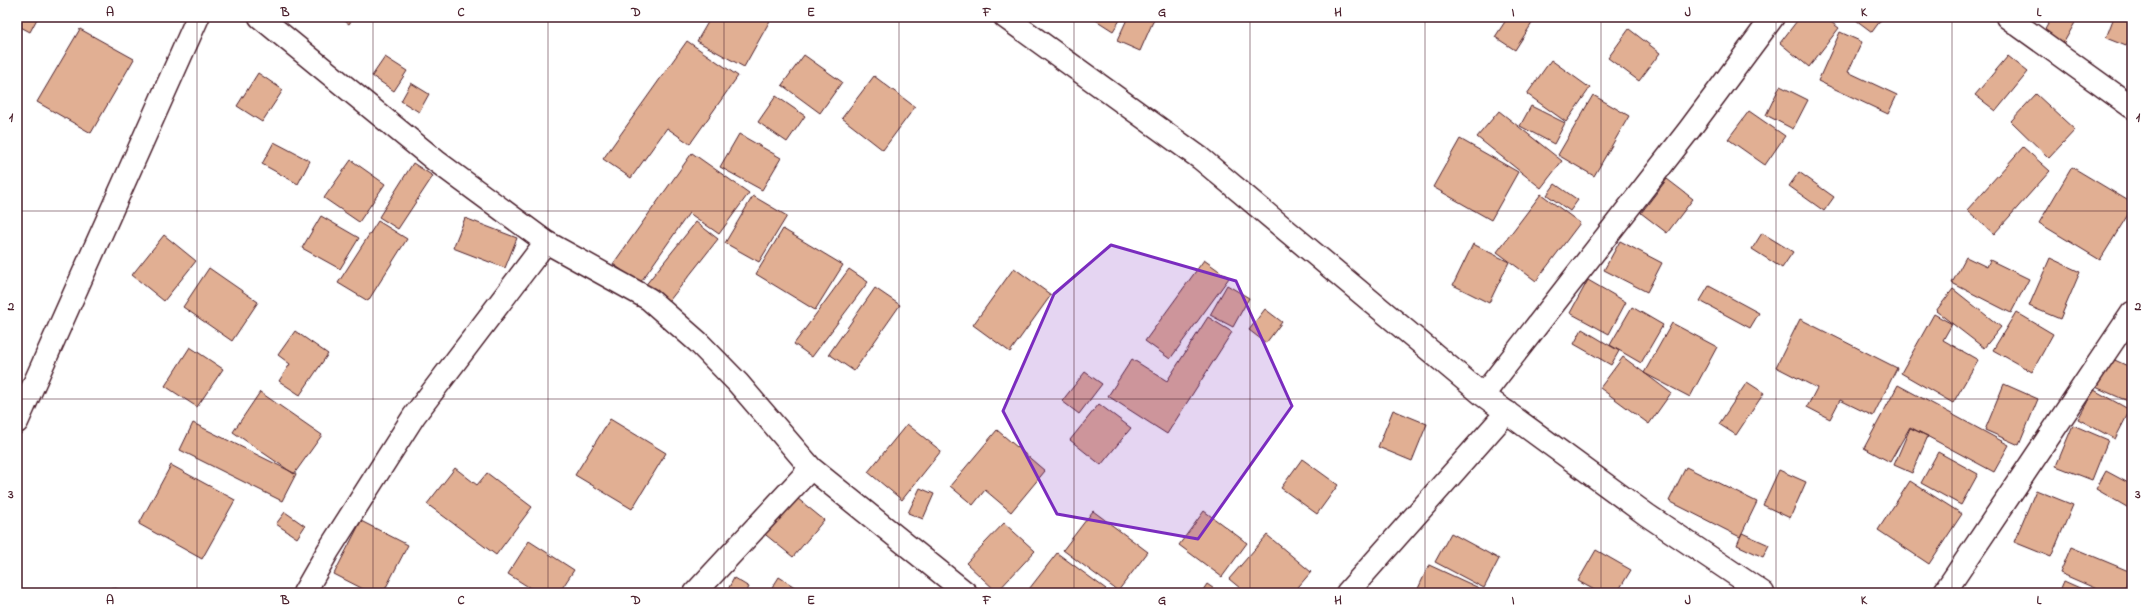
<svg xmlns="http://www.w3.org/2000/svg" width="2149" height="610" viewBox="0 0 2149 610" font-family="'Indie Flower',sans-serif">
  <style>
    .building { fill: #e1af93; stroke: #4a1f2b }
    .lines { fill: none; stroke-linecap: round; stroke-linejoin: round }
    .minor-casing { stroke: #4a1f2b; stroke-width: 25 }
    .minor { stroke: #fff; stroke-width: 22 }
    .marked { fill: #7b2cbf; fill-opacity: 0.2; stroke: #7b2cbf; stroke-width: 3; stroke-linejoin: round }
    .grid { fill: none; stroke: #4a1f2b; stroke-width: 1; stroke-opacity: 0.55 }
    .neatline { fill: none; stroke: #4a1f2b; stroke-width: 1.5 }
    .grid-label { font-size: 13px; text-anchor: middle; font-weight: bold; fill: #4a1f2b }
  </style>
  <rect width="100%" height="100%" fill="#fff"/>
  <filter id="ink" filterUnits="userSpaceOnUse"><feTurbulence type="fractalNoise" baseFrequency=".025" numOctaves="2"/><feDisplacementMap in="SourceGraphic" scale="8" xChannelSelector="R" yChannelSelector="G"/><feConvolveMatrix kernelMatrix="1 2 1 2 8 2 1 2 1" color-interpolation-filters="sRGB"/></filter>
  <g filter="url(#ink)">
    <!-- building -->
    <path class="building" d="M17,17H38L30,32L17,25Z
      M339,17H354L349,24Z
      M711,17H772L744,67L697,41Z
      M1091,17H1122L1113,31Z
      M1128,17H1155L1140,51L1117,41Z
      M1508,17H1536L1515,50L1495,37Z
      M1800,17H1824L1839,28L1809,67L1780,43Z
      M1852,17H1883L1872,32Z
      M2052,17H2073L2077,19L2063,44L2043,33Z
      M2114,17H2132V32L2126,46L2106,38Z
      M80,29L134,59L91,133L37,102Z
      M1629,29L1660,53L1639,81L1608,58Z
      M1840,32L1862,42L1848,72L1897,95L1888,114L1818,81Z
      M687,41L738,76L690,144L667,128L631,178L603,159Z
      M804,55L842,82L820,113L782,85Z
      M2008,56L2028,72L1996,111L1975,95Z
      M385,57L407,71L394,91L372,76Z
      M1551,60L1590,88L1566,122L1527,94Z
      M258,73L283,90L262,122L237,106Z
      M874,76L915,107L883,150L842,118Z
      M411,83L429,94L419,112L401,101Z
      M1780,86L1808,100L1793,129L1766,115Z
      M2036,94L2075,130L2049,158L2011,121Z
      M1593,95L1629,116L1594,176L1558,155Z
      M776,96L805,116L787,142L758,122Z
      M1531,106L1565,123L1554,144L1520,126Z
      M1499,111L1562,161L1541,188L1477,137Z
      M1749,111L1785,136L1765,165L1728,139Z
      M739,134L781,158L762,190L720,167Z
      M1460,139L1518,172L1491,220L1433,187Z
      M274,142L310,161L298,184L262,164Z
      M2023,147L2050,171L1994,234L1967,210Z
      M692,153L749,193L719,234L689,213L640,283L613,264Z
      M351,160L385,184L359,222L324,198Z
      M413,163L433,176L398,229L379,217Z
      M2072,167L2132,203V208L2100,260L2039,223Z
      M1799,172L1834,197L1824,211L1789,186Z
      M1667,179L1693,199L1667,233L1641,213Z
      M1555,184L1578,200L1570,211L1547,195Z
      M1541,194L1580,223L1536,281L1497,252Z
      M753,196L787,216L759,262L725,243Z
      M321,216L359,238L340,269L302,248Z
      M465,218L517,238L505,268L453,248Z
      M378,221L407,239L368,301L338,283Z
      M696,222L718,239L666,305L644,287Z
      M783,229L843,265L815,310L756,274Z
      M1762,233L1793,252L1782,268L1752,249Z
      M164,235L196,261L164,301L132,275Z
      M1620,241L1662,263L1647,292L1604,270Z
      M1473,244L1509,262L1489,303L1453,285Z
      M1966,257L1987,267L1990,260L2029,279L2011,313L1952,283Z
      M2050,258L2080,272L2060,319L2029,306Z
      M1204,260L1229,278L1170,359L1145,341Z
      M209,268L258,302L232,341L183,307Z
      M1014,268L1051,295L1010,352L973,325Z
      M849,269L868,282L812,357L794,344Z
      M1588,280L1626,302L1609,334L1570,313Z
      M1227,285L1249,298L1233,327L1210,315Z
      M1709,286L1759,313L1750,328L1700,301Z
      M875,288L900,305L854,371L829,354Z
      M1953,289L2001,327L1984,348L1936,311Z
      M1632,307L1663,325L1641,363L1610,345Z
      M1265,309L1282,322L1266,343L1249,330Z
      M2016,312L2053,334L2032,372L1993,350Z
      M1934,314L1952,324L1943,340L1978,360L1953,403L1901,373Z
      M1208,317L1232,332L1167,434L1108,396L1132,359L1167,381Z
      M1800,319L1897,368L1873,416L1840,400L1830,419L1807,407L1817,388L1776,367Z
      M1672,323L1717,347L1690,397L1644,373Z
      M1582,329L1619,351L1611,365L1574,344Z
      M295,331L328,354L300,395L279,381L290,364L278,355Z
      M190,347L223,369L197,407L165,386Z
      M2104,355L2132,368V403L2091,385Z
      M1623,357L1671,393L1649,424L1600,388Z
      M1085,372L1102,384L1079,414L1062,401Z
      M1747,382L1764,393L1736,435L1719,424Z
      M2004,384L2038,399L2019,445L1985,430Z
      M1898,385L2009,445L1994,472L1910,427L1890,462L1864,448Z
      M2094,390L2130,410L2115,439L2078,419Z
      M260,392L322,435L294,474L233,432Z
      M1099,404L1131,428L1101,465L1070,440Z
      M1393,410L1427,424L1412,461L1378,447Z
      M610,419L666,453L632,509L575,475Z
      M193,423L296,474L282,501L180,450Z
      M907,424L941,451L902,500L868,472Z
      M2073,425L2108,440L2092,480L2056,466Z
      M1910,428L1928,436L1912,473L1894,465Z
      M997,430L1045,471L1011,512L985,490L973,505L950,486Z
      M1938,452L1978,474L1961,505L1921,483Z
      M1302,459L1338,485L1317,514L1281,488Z
      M171,465L235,500L202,559L139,524Z
      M1686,467L1757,502L1740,537L1669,501Z
      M455,468L477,485L487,473L532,507L496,555L427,504Z
      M1779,470L1806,482L1790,518L1763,505Z
      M2106,471L2132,485V510L2096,489Z
      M1910,481L1962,514L1929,564L1878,530Z
      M920,488L934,494L923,519L908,513Z
      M2036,490L2073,505L2051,557L2014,542Z
      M792,494L824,520L793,557L761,531Z
      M1093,511L1148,552L1118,591L1063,550Z
      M1204,511L1247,543L1222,577L1179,545Z
      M285,512L305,526L297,538L276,524Z
      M361,521L408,545L383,593H371L334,574Z
      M1004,523L1035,551L997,592L966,563Z
      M1451,533L1499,559L1484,588L1435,562Z
      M1742,533L1769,545L1763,557L1737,545Z
      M1267,535L1311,572L1293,593H1246L1229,579Z
      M529,541L574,570L559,593H538L508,574Z
      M2071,547L2131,572L2123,593H2106L2060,573Z
      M1596,550L1631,570L1617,593H1600L1578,581Z
      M1057,553L1106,589L1102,593H1026Z
      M1429,565L1479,588L1476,593H1416Z
      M779,577L804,593H769Z
      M734,578L749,587L746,593H726Z
      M2064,581L2091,593H2059Z
      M1207,584L1220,593H1201Z
      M112,587L127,593H110Z"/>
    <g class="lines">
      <!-- minor casing -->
      <g class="minor-casing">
        <path id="minor" d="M260,17L436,161L546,242L649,299L698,342L738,383L811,468L966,593
          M1005,17L1200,158L1483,395L1647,515L1763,593
          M2007,17L2132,107
          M1483,395L1689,130L1773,17
          M17,422L198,17
          M304,593L328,551L414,416L546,242
          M695,593L811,468
          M1347,593L1507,412
          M1944,593L2132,313"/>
      </g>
      <!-- minor -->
      <use href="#minor" class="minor"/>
    </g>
  </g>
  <!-- marked area -->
  <path class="marked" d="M1111,245L1236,281L1292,406L1198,539L1057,514L1003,411L1054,294Z"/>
  <!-- grid -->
  <path class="grid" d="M197,17V593M373,17V593M548,17V593M724,17V593M899,17V593M1074,17V593M1250,17V593M1425,17V593M1601,17V593M1776,17V593M1952,17V593M17,211H2132M17,399H2132"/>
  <!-- margin -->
  <rect width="2149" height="610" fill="none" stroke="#fff" stroke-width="44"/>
  <rect x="22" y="22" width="2105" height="566" class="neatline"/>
  <g class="grid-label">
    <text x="110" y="16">A</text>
    <text x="285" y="16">B</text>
    <text x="461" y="16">C</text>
    <text x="636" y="16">D</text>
    <text x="811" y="16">E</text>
    <text x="987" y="16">F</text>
    <text x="1162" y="16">G</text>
    <text x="1338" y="16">H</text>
    <text x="1513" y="16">I</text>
    <text x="1688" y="16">J</text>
    <text x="1864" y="16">K</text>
    <text x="2039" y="16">L</text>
    <text x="11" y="121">1</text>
    <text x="2138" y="121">1</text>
    <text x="11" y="310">2</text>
    <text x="2138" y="310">2</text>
    <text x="11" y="498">3</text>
    <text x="2138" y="498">3</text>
    <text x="110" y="604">A</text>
    <text x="285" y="604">B</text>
    <text x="461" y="604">C</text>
    <text x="636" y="604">D</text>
    <text x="811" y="604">E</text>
    <text x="987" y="604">F</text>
    <text x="1162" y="604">G</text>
    <text x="1338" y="604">H</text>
    <text x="1513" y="604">I</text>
    <text x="1688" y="604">J</text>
    <text x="1864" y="604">K</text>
    <text x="2039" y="604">L</text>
  </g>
</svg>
